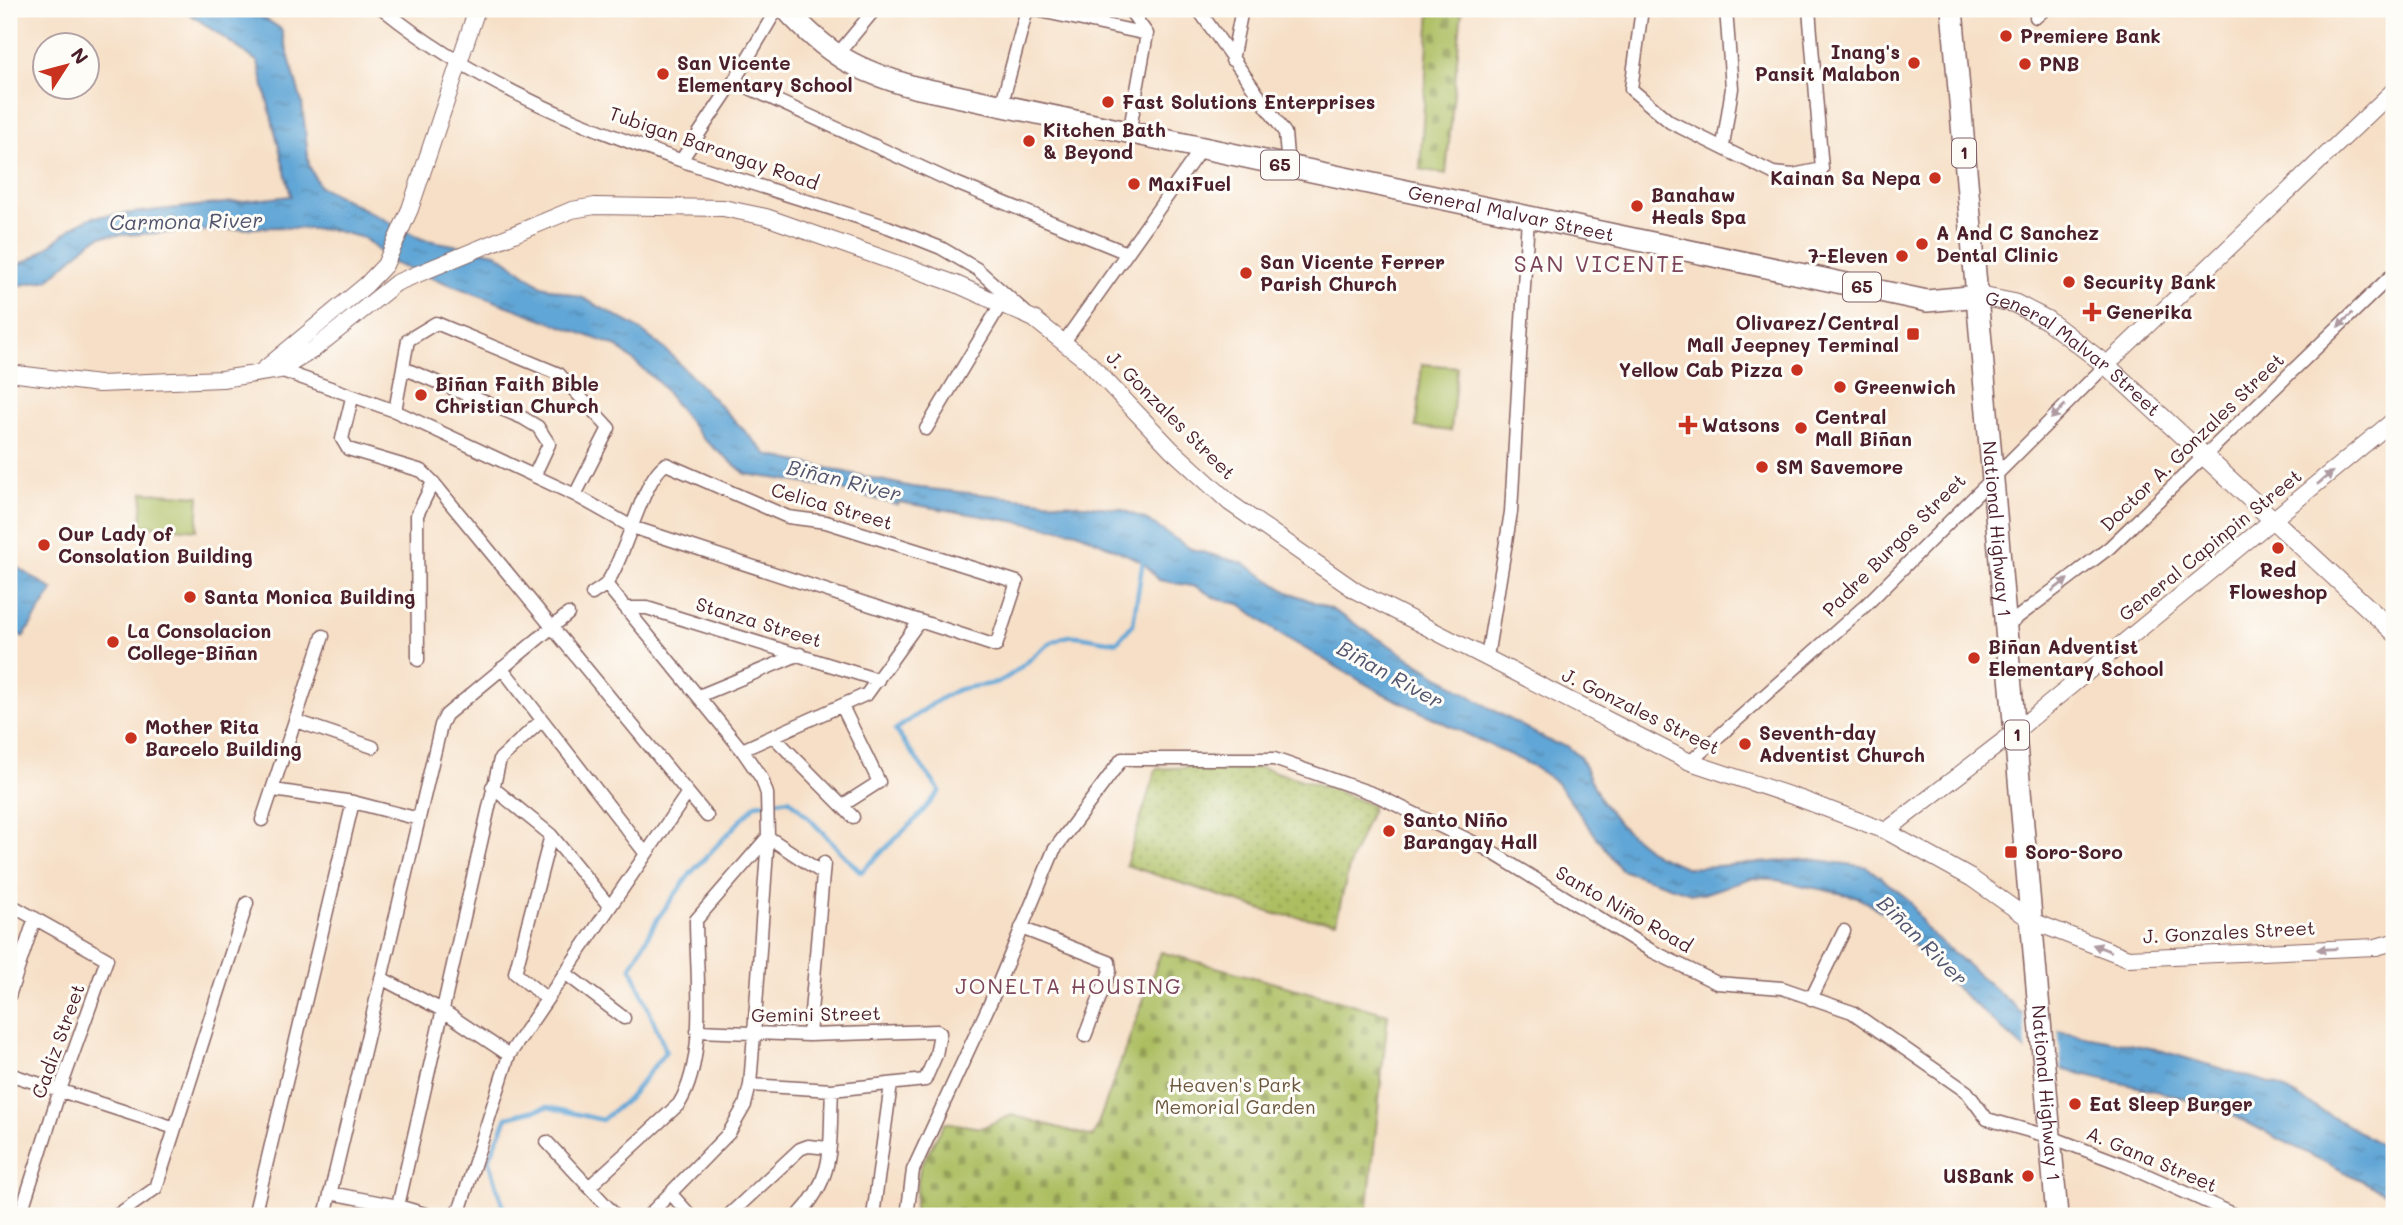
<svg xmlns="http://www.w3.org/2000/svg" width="2403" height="1225" viewBox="0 0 2403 1225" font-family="Mali,sans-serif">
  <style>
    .grass { fill: url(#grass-dots); stroke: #7b6e46; stroke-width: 2 }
    .cemetery { fill: url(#cemetery-stones); stroke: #7b6e46; stroke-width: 2 }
    .pitch { fill: #acbe61; stroke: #7b6e46; stroke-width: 2 }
    .water { fill: url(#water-ripples); stroke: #566280; stroke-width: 2 }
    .pier { fill: #f6dfc6 }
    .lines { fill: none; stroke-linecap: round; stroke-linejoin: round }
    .stream { stroke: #61a6d6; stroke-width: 4.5 }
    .minor-casing { stroke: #866261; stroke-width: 15 }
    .tertiary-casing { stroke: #866261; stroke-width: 18 }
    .secondary-casing { stroke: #866261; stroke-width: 20 }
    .trunk-casing { stroke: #866261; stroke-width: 24 }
    .minor { stroke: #fff; stroke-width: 12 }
    .tertiary { stroke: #fff; stroke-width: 16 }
    .secondary { stroke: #fff; stroke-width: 18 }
    .trunk { stroke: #fff; stroke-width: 21 }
    .oneway { fill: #ae9aa0 }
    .poi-dot { fill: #c8321e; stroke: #fdfcf7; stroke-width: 2.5 }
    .labels { text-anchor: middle; stroke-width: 6; stroke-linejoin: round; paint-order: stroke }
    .shield { fill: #fdfcf7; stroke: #806168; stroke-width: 2 }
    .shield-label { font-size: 18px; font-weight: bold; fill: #4a1f2b }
    .poi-label { font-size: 19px; font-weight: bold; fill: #4a1f2b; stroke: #fdfcf7; text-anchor: start }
    .street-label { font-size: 19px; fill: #4a1f2b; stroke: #fdfcf7 }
    .park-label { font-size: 19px; fill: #6c573e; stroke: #fdfcf7 }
    .water-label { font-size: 21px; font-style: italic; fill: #53556f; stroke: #fdfcf7 }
    .neighbourhood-label { font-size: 21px; letter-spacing: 2px; fill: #7b445a; stroke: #fdfcf7 }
    .quarter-label { font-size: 23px; letter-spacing: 2px; fill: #7b445a; stroke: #fdfcf7 }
  </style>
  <defs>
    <pattern id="grass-dots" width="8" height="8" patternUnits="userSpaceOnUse" patternTransform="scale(1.75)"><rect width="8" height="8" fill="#acbe61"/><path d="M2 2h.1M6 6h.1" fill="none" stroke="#8e9a50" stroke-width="1.8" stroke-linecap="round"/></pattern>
    <pattern id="cemetery-stones" width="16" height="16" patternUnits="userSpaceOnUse" patternTransform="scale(1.75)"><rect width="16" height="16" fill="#acbe61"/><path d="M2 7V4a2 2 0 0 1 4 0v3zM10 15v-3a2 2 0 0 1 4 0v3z" fill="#8e9a50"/></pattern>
    <pattern id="water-ripples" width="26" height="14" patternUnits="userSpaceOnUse" patternTransform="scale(1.75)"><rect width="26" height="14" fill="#61a6d6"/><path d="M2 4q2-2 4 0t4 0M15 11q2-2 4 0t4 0" fill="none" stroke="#5287ae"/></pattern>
  </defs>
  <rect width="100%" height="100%" fill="#fdfcf7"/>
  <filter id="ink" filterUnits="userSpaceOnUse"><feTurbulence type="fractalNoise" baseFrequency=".0143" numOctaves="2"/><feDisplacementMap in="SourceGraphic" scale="14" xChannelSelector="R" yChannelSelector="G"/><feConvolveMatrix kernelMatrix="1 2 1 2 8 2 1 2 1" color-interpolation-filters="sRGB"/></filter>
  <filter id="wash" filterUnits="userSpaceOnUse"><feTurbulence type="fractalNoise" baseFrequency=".00686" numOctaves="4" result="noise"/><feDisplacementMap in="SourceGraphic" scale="28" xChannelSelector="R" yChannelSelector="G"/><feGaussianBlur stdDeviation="1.57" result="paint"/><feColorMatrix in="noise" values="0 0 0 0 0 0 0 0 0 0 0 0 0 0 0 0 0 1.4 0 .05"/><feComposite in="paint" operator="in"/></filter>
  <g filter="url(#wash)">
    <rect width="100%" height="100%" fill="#f6dfc6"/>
    <!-- grass -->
    <path class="grass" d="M1209,766L1262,768L1332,789L1373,806L1350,863L1336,922L1275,914L1126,865L1156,769Z"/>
    <!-- cemetery -->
    <path class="cemetery" d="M1430,9H1462L1446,174L1420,169Z
      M1161,952L1388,1014L1367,1216H913L920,1167L945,1122L981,1128L1012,1115L1093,1137Z"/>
    <!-- pitch -->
    <path class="pitch" d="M1422,364L1457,367L1451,431L1416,427Z
      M143,492L199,496L197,530L141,525Z"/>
    <!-- water -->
    <path class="water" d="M183,9H250L281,29L302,103L309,165L319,186L422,239L496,253L542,286L583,298L635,326L666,350L768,455L912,487L1120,509L1145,519L1191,549L1243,563L1288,592L1331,609L1493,710L1551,742L1567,746L1580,757L1601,801L1623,828L1656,855L1688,868L1811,859L1867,867L1909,900L1927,930L2028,1018L2052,1030L2156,1049L2276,1085L2384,1146H2394V1197L2234,1116L2173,1095L2064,1070L2030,1054L1935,969L1887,915L1858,897L1771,879L1751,878L1703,894L1691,893L1621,870L1556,782L1531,765L1380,692L1280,634L1240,604L1217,599L1197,587L1159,580L1143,562L1077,532L898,502V505L831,487L746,474L702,438L659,383L618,347L392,263L364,238L332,230L275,227L101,236L89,243L48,280L9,287V266C43,262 61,228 93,217L291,196L258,62Z
      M9,562L53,590L23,637L9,628Z"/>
    <!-- pier -->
    <path class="pier" d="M2023,1009L2058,1028L2062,1073L2027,1056Z"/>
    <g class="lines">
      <!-- stream -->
      <path class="stream" d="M493,1216L505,1213L489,1159L507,1117L548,1107L602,1120L629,1098L666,1051L631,967L658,918L690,874L756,804L789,799C815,822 836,849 861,872L917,818L940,791L895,730C914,718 936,699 955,691C969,684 988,688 1002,680C1027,668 1041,641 1069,636C1078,634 1105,642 1117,642L1133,624L1143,560"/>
    </g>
  </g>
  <g filter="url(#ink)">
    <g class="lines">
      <!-- minor casing -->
      <g class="minor-casing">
        <path id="minor" d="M383,9C527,126 714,169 888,227L941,248L977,269L1025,312
          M1031,9L1147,34
          M1198,9L1285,133L1288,167
          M1642,9L1631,89L1670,122L1773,173L1793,175L1822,169L1809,9
          M2036,17L2045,9
          M837,55L875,9
          M1232,60L1242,9
          M734,81L951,181L1127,253
          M1001,107L1027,9
          M1129,134L1147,34L1129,9
          M1723,146L1732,88L1726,9
          M682,159L734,81L777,9
          M1064,342L1203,146
          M403,368L523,418L538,427L549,444L534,476
          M280,370L395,411L575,495L632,527L996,646L1017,582L826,522L788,517L666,464C642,478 625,560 606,584C602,588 596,591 592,594
          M352,398L342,439L348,449L422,471L433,482L707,816
          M395,411L408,340L436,323L559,374L609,428L575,495
          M926,429L1001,304
          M606,584L742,750L762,779L767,794L768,837L754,1034L750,1085L745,1105L729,1133L648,1216
          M627,608H647L878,680
          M2006,626L2109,548L2394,273
          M1487,657L1511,512L1528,217
          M418,660L417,515L433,482
          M502,668L646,854
          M699,696L800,654
          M842,706L879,782L843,805
          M296,721L373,747
          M773,736L853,817
          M742,750L867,694L918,623
          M1690,762L1867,604L2106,365
          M492,787L551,835L610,907
          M274,790L353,802L419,819
          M262,820L323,636
          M768,837L821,872
          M9,904L107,959L60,1090L20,1216
          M1021,928L1109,962L1110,971L1085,1036
          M565,973L624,1018
          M381,978L442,1010L509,1055
          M9,996L35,918
          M547,999L515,973L551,835
          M1811,999L1844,931
          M697,1031L809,1035L937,1031L940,1033L936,1055L925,1080L832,1090L750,1085
          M809,1035L824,863
          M9,1074L175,1128
          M547,1142L616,1216
          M590,1186L679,1104C708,1057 696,974 696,920L768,837
          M330,1193L398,1206
          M671,1194L691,1216
          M116,1216L156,1188L247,903
          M254,1216L353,802
          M325,1216L441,725L446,715L568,614
          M432,1216L398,1206L500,759L541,721
          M452,1216L461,1206L509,1055L687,794
          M728,1216L800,1149L808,1146L829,1148
          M798,1216C837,1175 829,1144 832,1090
          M873,1216L891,1084
          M907,1216L913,1170L992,999L1054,850L1122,759H1274L1374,794L1485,848L1652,951L1717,983L1782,988L1852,1012L1967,1092L1987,1119L2051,1137L2122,1164L2238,1216"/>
      </g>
      <!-- tertiary casing -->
      <g class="tertiary-casing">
        <path id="tertiary" d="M2106,365L2394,90
          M261,372L366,285L385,265L410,209L477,9
          M9,373L99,384L222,379L280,370L313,350L396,283L572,210L595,206L723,208L766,217L956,284L1034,319L1088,362L1172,450L1230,503L1356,591L1690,762L1801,799L1886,831L1971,878L2032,921L2128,958L2376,947L2394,942
          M1886,831L2016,731L2394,420"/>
      </g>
      <!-- secondary casing -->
      <g class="secondary-casing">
        <g id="secondary">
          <path id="s1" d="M1979,296L2014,303L2047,320L2106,365L2394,632"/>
        </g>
      </g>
      <!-- trunk casing -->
      <g class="trunk-casing">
        <g id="trunk">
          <path id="s2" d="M786,9C828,55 855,70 914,87L1927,301L1979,296"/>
          <path id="s3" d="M1952,9L2057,1216"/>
        </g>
      </g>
      <!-- minor -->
      <use href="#minor" class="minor"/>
      <!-- tertiary -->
      <use href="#tertiary" class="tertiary"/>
      <!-- secondary -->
      <use href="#secondary" class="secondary"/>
      <!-- trunk -->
      <use href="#trunk" class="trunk"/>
    </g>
    <!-- one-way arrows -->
    <defs><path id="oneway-solid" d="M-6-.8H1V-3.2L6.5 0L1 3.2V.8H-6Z" transform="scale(1.75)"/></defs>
    <g class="oneway">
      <use href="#oneway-solid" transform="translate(2345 320) rotate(136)"/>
      <use href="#oneway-solid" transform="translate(2058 412) rotate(135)"/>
      <use href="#oneway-solid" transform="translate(2325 478) rotate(-40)"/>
      <use href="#oneway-solid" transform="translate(2060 585) rotate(-37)"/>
      <use href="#oneway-solid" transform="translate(2102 948) rotate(-159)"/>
      <use href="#oneway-solid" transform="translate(2327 949) rotate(178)"/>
    </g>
  </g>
  <!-- markers -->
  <g class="poi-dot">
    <circle cx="2006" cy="36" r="7"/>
    <circle cx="1914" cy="63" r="7"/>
    <circle cx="2025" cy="64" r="7"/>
    <circle cx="663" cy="74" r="7"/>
    <circle cx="1108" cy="102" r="7"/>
    <circle cx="1029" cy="141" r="7"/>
    <circle cx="1935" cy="178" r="7"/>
    <circle cx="1134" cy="184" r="7"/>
    <circle cx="1637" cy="206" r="7"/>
    <circle cx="1922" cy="244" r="7"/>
    <circle cx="1902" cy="256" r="7"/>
    <circle cx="1246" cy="273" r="7"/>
    <circle cx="2069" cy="282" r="7"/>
    <path d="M2088.5 301.5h7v7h7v7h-7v7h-7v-7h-7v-7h7z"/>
    <rect x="1906" y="327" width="14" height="14" rx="3.5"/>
    <circle cx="1797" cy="370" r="7"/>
    <circle cx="1840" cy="387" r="7"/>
    <circle cx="421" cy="395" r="7"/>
    <path d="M1684.5 414.5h7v7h7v7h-7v7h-7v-7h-7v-7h7z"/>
    <circle cx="1801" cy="428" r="7"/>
    <circle cx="1762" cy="467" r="7"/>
    <circle cx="44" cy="545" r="7"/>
    <circle cx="2278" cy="548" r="7"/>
    <circle cx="190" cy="597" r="7"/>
    <circle cx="113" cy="642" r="7"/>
    <circle cx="1974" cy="658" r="7"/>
    <circle cx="131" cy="738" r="7"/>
    <circle cx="1745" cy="744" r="7"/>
    <circle cx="1389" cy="831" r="7"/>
    <rect x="2004" y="845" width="14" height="14" rx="3.5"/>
    <circle cx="2075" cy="1104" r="7"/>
    <circle cx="2028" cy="1176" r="7"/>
  </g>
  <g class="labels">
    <!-- shield labels -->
    <g class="shield">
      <rect x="1952" y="138.5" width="24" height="29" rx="5"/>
      <rect x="1261" y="150.5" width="38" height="29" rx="5"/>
      <rect x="1843" y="272.5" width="38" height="29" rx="5"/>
      <rect x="2005" y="720.5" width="24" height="29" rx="5"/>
    </g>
    <g class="shield-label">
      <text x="1964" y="159">1</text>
      <text x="1280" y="171">65</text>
      <text x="1862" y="293">65</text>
      <text x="2017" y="741">1</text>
    </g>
    <!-- poi labels -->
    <g class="poi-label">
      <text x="2020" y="43">Premiere Bank</text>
      <text x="1900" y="59" text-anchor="end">Inang's<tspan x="1900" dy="22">Pansit Malabon</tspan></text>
      <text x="677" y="70">San Vicente<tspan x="677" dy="22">Elementary School</tspan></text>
      <text x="2039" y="71">PNB</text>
      <text x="1122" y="109">Fast Solutions Enterprises</text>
      <text x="1043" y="137">Kitchen Bath<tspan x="1043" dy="22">&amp; Beyond</tspan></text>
      <text x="1921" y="185" text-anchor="end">Kainan Sa Nepa</text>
      <text x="1148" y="191">MaxiFuel</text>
      <text x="1651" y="202">Banahaw<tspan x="1651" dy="22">Heals Spa</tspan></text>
      <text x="1936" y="240">A And C Sanchez<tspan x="1936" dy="22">Dental Clinic</tspan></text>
      <text x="1888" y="263" text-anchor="end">7-Eleven</text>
      <text x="1260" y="269">San Vicente Ferrer<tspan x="1260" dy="22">Parish Church</tspan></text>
      <text x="2083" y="289">Security Bank</text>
      <text x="2106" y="319">Generika</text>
      <text x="1899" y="330" text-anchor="end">Olivarez/Central<tspan x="1899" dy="22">Mall Jeepney Terminal</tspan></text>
      <text x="1783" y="377" text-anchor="end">Yellow Cab Pizza</text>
      <text x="435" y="391">Biñan Faith Bible<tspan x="435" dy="22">Christian Church</tspan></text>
      <text x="1854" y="394">Greenwich</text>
      <text x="1815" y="424">Central<tspan x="1815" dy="22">Mall Biñan</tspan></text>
      <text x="1702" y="432">Watsons</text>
      <text x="1776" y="474">SM Savemore</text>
      <text x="58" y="541">Our Lady of<tspan x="58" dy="22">Consolation Building</tspan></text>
      <text x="2278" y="577" text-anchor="middle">Red<tspan x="2278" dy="22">Floweshop</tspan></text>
      <text x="204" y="604">Santa Monica Building</text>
      <text x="127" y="638">La Consolacion<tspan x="127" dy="22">College-Biñan</tspan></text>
      <text x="1988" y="654">Biñan Adventist<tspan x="1988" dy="22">Elementary School</tspan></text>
      <text x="145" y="734">Mother Rita<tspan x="145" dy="22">Barcelo Building</tspan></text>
      <text x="1759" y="740">Seventh-day<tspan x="1759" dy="22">Adventist Church</tspan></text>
      <text x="1403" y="827">Santo Niño<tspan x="1403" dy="22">Barangay Hall</tspan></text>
      <text x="2025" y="859">Soro-Soro</text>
      <text x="2089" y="1111">Eat Sleep Burger</text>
      <text x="2014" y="1183" text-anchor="end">USBank</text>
    </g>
    <!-- street labels -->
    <g class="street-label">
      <text transform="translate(714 148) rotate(19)" y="7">Tubigan Barangay Road</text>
      <text dy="7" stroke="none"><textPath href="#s2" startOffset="763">General Malvar Street</textPath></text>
      <text dy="7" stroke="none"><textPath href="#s1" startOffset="112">General Malvar Street</textPath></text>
      <text transform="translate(1171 415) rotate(45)" y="7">J. Gonzales Street</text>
      <text transform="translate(2192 442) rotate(-44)" y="7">Doctor A. Gonzales Street</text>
      <text transform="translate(832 506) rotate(16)" y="7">Celica Street</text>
      <text dy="7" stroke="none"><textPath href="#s3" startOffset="522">National Highway 1</textPath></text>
      <text transform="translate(1894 545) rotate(-45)" y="7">Padre Burgos Street</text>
      <text transform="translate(2210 545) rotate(-39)" y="7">General Capinpin Street</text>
      <text transform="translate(759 622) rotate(17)" y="7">Stanza Street</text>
      <text transform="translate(1641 711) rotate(26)" y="7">J. Gonzales Street</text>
      <text transform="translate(1624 909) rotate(30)" y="7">Santo Niño Road</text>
      <text transform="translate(2229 932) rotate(-3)" y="7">J. Gonzales Street</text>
      <text transform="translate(816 1014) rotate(-1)" y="7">Gemini Street</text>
      <text transform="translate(58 1041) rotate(-70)" y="7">Cadiz Street</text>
      <text dy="7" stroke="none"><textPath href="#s3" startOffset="1088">National Highway 1</textPath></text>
      <text transform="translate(2152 1159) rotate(23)" y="7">A. Gana Street</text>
    </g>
    <!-- park labels -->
    <g class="park-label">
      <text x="1235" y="1092">Heaven's Park<tspan x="1235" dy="22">Memorial Garden</tspan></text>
    </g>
    <!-- water labels -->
    <g class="water-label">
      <text transform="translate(186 222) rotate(-1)" y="7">Carmona River</text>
      <text transform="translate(844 481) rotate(14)" y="7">Biñan River</text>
      <text transform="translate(1390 675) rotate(29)" y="7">Biñan River</text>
      <text transform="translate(1922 941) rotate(45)" y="7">Biñan River</text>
    </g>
    <!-- neighbourhood labels -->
    <g class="neighbourhood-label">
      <text x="1069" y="994">JONELTA HOUSING</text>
    </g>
    <!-- quarter labels -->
    <g class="quarter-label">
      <text x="1600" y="272">SAN VICENTE</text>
    </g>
  </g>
  <!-- margin -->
  <rect width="2403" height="1225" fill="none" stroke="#fdfcf7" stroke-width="35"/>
  <!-- north arrow -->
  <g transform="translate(66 66) rotate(54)"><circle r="33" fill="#fdfcf7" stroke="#b5a4a5" stroke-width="2"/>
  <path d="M0-5L12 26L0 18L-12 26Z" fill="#c8321e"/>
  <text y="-10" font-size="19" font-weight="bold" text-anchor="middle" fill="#4a1f2b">N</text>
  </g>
</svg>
